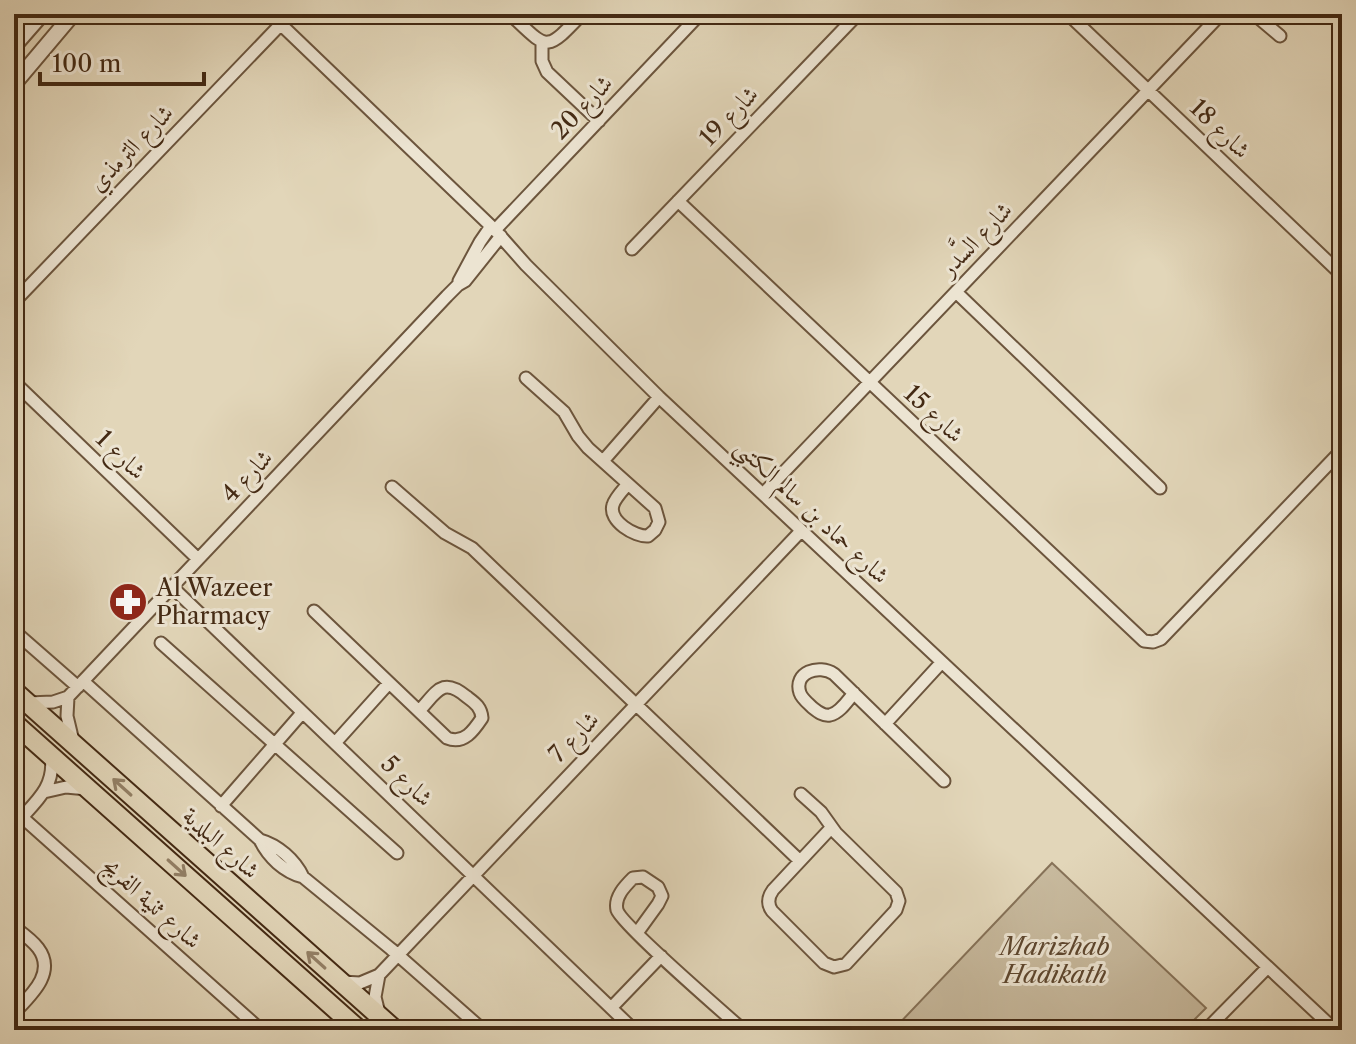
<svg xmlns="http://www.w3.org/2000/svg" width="1356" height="1044" viewBox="0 0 1356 1044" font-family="'Libre Caslon Text',Amiri,serif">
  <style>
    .green { fill: #c7b99d; stroke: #867258; stroke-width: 2 }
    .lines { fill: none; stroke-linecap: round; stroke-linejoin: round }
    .minor-casing { stroke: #6c553d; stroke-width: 15 }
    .tertiary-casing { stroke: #6c553d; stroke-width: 18 }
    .primary-casing { stroke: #442a14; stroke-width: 22 }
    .minor { stroke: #ece4d2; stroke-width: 11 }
    .tertiary { stroke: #ece4d2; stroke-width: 14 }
    .primary { stroke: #e2d6b9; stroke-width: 18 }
    .oneway { stroke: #938066 }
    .labels { text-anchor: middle; stroke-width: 6; stroke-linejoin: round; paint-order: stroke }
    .street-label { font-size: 24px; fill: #442a14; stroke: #ece4d2 }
    .poi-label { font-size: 24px; fill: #442a14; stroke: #ece4d2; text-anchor: start }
    .park-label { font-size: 24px; font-style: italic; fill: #5e472f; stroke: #ece4d2 }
  </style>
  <rect width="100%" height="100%" fill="#e2d6b9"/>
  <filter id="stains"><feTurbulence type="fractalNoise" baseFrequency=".0025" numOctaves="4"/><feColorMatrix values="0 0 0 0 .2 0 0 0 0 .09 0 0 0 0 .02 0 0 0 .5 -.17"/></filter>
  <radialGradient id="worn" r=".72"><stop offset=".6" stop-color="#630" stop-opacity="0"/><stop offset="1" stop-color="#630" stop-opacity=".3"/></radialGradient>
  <!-- green -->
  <path class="green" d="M1052,863L1206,1008L1184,1030H893Z"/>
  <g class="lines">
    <!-- minor casing -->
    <g class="minor-casing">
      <path id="minor" d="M270,14L495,230L526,265L659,397L1335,1030
        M510,14C548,50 545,53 582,14
        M1068,14L1342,275
        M1254,14L1280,36
        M542,42V61L547,72L599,121
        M678,201L1144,641L1153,642L1161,639L1342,450
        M495,230L700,14
        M632,249L858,14
        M459,281L480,242L491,226
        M956,292L1160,488
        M14,302L281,24
        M526,378L564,412L578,436L588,448L655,508L659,522L655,530L648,536C635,537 608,521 613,505C615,498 623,490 628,484
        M14,382L198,559
        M603,461L659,397
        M392,487L445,533L472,548L800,861
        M763,494L1221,14
        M171,586L634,1030
        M314,611L447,738C464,745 474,730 482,718C481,707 475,703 467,697C442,676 437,692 419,711
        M14,631L78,687
        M161,643L397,853
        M83,681L260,840C268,857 284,872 303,877L391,949L483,1030
        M854,693C848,700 840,713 830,715C823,716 818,712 813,708C809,704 802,699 800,693C793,672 819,664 834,674L944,781
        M68,697L67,716L73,741
        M28,703L53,702L68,697L447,296L458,285L465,281L501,236
        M885,724L941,663
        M335,743L389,683
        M44,792L66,787L87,789
        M801,794L821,812L836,833L896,892L899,901L896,910L846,964L834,967L824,963L772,911C767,904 768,897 773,890L831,828
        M221,806L302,713
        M14,810L261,1030
        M14,826C34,803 56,788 51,756
        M260,840C278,845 295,860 303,877
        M14,927C22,933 32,940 38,948C57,973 30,996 14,1013
        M637,933L658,904L662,896L658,887L643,877L633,878C625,886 614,897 617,910C621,924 724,1013 742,1029
        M379,975L375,997L379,1013
        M342,982L360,983L379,975L801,531
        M611,1008L661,956
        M1206,1030L1267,968"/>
    </g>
    <!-- tertiary casing -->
    <g class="tertiary-casing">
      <path id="tertiary" d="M14,46L42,14
        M14,84L73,14"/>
    </g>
    <!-- primary casing -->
    <g class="primary-casing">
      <path id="primary" d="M14,691L395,1030
        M14,723L359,1030"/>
    </g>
    <!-- minor -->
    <use href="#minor" class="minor"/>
    <!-- tertiary -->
    <use href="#tertiary" class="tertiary"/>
    <!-- primary -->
    <use href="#primary" class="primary"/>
  </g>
  <!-- one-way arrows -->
  <defs><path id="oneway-shaft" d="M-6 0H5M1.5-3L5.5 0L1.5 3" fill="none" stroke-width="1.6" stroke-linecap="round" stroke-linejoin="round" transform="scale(2)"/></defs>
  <g class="oneway">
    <use href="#oneway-shaft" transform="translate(122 787) rotate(-138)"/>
    <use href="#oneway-shaft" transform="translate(177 868) rotate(42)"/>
    <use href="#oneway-shaft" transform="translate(316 960) rotate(-138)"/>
  </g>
  <!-- icons -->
  <defs>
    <g id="pharmacy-disc" transform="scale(2)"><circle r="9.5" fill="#8f2418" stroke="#ece4d2"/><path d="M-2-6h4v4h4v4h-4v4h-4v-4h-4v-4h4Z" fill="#fff"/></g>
  </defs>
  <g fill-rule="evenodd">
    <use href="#pharmacy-disc" x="128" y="602"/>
  </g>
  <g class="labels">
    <!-- street labels -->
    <g class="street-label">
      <text transform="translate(582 107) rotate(-47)" y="8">شارع 20</text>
      <text transform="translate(729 116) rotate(-46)" y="8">شارع 19</text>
      <text transform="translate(1220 129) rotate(44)" y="8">شارع 18</text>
      <text transform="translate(131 148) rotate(-46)" y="8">شارع الترمذي</text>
      <text transform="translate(976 239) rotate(-46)" y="8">شارع السَّدر</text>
      <text transform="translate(934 414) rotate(43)" y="8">شارع 15</text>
      <text transform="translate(121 455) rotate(44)" y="8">شارع 1</text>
      <text transform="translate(247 476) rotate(-47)" y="8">شارع 4</text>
      <text transform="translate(812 511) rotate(43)" y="8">شارع حماد بن سالم الكتبي</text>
      <text transform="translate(574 737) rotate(-46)" y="8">شارع 7</text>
      <text transform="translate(407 781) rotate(44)" y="8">شارع 5</text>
      <text transform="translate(221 843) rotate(42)" y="8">شارع البلدية</text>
      <text transform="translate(152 903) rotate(42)" y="8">شارع ثنية الفريج</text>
    </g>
    <!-- poi labels -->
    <g class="poi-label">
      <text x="156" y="596">Al Wazeer<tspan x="156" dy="28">Pharmacy</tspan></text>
    </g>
    <!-- park labels -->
    <g class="park-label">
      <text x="1055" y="955">Marizhab<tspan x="1055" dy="28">Hadikath</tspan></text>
    </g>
  </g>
  <!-- margin -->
  <rect width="1356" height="1044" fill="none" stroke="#e2d6b9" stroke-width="48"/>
  <rect x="16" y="16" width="1324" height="1012" fill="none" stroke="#442a14" stroke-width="4"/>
  <rect x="24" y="24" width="1308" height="996" fill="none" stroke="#442a14" stroke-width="2"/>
  <!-- scale -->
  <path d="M40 72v12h164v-12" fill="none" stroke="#442a14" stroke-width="4"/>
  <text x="52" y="72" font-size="24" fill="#442a14" stroke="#ece4d2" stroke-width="6" paint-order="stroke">100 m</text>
  <rect width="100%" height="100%" filter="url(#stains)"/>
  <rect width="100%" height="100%" fill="url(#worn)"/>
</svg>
